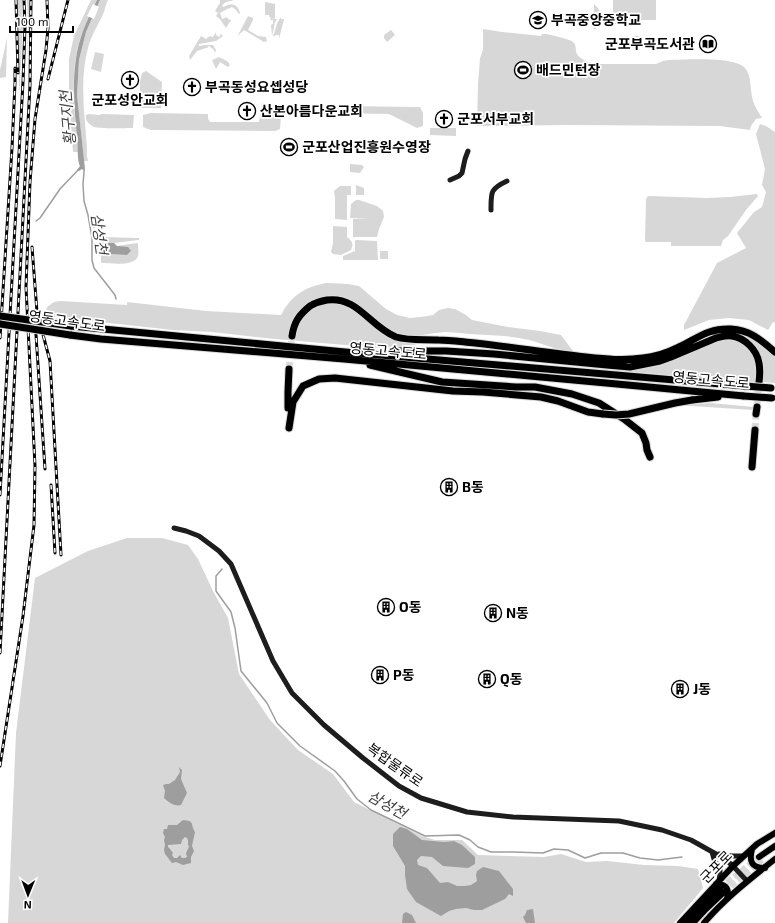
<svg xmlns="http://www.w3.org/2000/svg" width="775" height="923" viewBox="0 0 775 923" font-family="'Exo 2','Noto Sans KR',sans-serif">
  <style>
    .green { fill: #d7d7d7 }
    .water { fill: #9e9e9e; fill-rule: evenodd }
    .pier { fill: #fff }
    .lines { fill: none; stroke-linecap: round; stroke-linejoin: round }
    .stream { stroke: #9e9e9e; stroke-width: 1.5 }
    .primary-tunnel { stroke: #d9d9d9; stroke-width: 6; stroke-dasharray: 6 3; stroke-linecap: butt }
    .highway-tunnel { stroke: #d9d9d9; stroke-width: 7; stroke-dasharray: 7 3.5; stroke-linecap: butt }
    .primary-casing { stroke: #dbdbdb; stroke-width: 8 }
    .highway-casing { stroke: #dbdbdb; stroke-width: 9 }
    .secondary { stroke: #1d1d1d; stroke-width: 5 }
    .primary { stroke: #000; stroke-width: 6 }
    .highway { stroke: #000; stroke-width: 7 }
    .rail-casing { stroke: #000; stroke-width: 3 }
    .rail { stroke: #fff; stroke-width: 1.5; stroke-dasharray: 4.5; stroke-linecap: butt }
    .highway-bridge-casing { stroke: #dbdbdb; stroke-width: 9; stroke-linecap: butt }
    .highway-bridge { stroke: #000; stroke-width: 7 }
    .labels { text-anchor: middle; stroke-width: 3.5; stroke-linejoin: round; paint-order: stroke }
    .poi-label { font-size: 14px; font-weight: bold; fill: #000; stroke: #fff; text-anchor: start }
    .street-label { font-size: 14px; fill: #000; stroke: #fff }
    .water-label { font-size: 15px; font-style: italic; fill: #3f3f3f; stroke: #fff }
  </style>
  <rect width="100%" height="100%" fill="#fff"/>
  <!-- green -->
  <path class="green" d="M17,0H22L23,25L19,98V39Z
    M27,0H30V7L27,59L28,25Z
    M91,0H97C92,10 87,20 83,31C68,69 75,112 78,152H73L69,97V59L74,36Z
    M100,0H108C106,4 105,8 104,12C99,24 91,35 88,48C79,81 85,116 87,149V156L88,161H84L77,95L79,60L86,32Z
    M220,0H233L232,1C228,1 224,2 222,6L224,7C231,2 238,4 240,13L239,14L235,9L232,7L230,8L229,9V8L220,13L222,19L227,17L229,20L230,19L231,21L229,23L226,28L220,19L216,16L218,13L215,11L220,3Z
    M613,0H656V20H613V23H630L629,24H613L612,23L610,22L609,18L610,15H612L613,16Z
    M265,2L275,4V18H271L277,19L275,22L272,36L271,25L273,24V20H270L271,18H270L269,15H265Z
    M594,4L598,8L600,11L598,21L596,22V29H594L592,24L593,21L592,19L594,10Z
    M248,16L253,18V20L248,30L258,36L266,37L267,41L264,42L244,30L241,33H240L239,35H238Z
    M281,17V19H284L279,39V35H275V36H273C276,29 276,23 281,17Z
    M483,29L502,32L541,36L542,34H546C551,35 570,39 573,42C577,45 575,51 577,54C579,59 590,63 596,64H656L663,61L669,60C685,60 734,56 745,68C752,76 750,92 753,101C755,107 759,113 762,118L756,119L751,126L750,130L720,126L569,125L477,126L478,84L480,58L483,50Z
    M391,30L395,35L387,42L384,38V35Z
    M216,32V35L219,37L221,34L223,36L216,41L199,44V46L206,45H213L216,50L215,53L214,50L209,46L207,48H206L197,51L190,60L189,56L201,36L206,39L208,37H209L210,36L213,37Z
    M632,36H639V48H632Z
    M7,38L6,77L0,78V70Z
    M95,52L104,54L101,72L91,69Z
    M219,57C222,59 228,60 230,65L228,67L220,62L216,69L212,60Z
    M146,71L162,82L161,108H141L140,107V81L142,73Z
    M262,103L280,108L282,113L281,116L280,129L275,131L151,130L143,127V115L151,113L208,114V119L210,122H259Z
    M340,106L420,107L423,113V126L417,128L389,114L334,113L335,109Z
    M89,114L99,115L102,114L134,115L133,128C127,128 99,129 94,127C89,124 85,121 86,115Z
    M760,124L766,126L775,132V323L773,322L768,330L749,320L729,318L709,320L684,330V325L717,263L746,248L737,233L754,212L762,207L766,192L762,185L765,169L756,134Z
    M430,128H456V136L430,135Z
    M350,164L362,165L364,167L360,173L350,172Z
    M356,185L364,188V195H356Z
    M340,186H351V195H347V220L335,219V198L334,191Z
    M757,194L758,196L746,210L728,236L723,240L721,246H671V242H646L645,241L646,199L648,196L707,198L730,197Z
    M356,200H359L377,206L383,211L384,217L379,229L377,237H353V219H369L350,218L351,204Z
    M333,226L347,227V237C352,241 354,243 351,250L341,255L333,254L331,252L333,243Z
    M101,237L139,238V240H138L114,243L107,254L127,255L131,251L116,246L137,243L138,244C138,247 139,253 138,256C134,267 111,263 102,263L101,262Z
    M356,240L377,241L378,260H343V256L355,251V241Z
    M380,251H388V259H380Z
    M326,283L348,284L359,286L386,309L397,315L410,318L421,317L433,315L439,310L448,308L455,309L466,315L472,320L508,327L540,331L561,335L573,351C556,351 545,344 529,340C521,338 513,337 505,336C493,335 481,335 469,334C461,333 453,332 445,332C429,333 415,338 400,335C368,329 360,285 319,298C306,302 299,309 293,321L298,324C300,321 303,317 305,314C331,287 364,316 387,331C392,334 397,339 403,341C407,342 413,343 418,344L392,349L275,339L212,332L173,330L45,316L47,307L54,302L61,301L127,305V302L206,311L281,315C292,295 303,288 326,283Z
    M741,334C754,338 764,347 775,356V383L762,382V361L740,336Z
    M726,339L733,340L740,342L750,349L757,363V382H748L618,371V369L718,340Z
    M710,403L754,407V410L675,405Z
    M127,538H162L188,545L198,559L213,591L228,618L239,674L270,720L298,750L333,774L354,802L422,836L435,840H462L478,855L544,857L561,854L586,862L607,861L644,865L678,866L698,869L703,888L674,923H8L16,733L35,578L88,551Z"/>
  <!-- water -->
  <path class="water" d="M97,0H100L86,32L79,60L77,95L85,169L83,170L82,169L79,171L77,170L80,166C77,161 78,145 77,138C74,103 70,66 83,31C87,20 92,10 97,0Z
    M106,243H114L117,246L128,247L131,251L127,255L107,254L106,252Z
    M179,767L182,770L181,779L187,793L181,805C175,807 168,802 164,798L165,791L163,785L166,784H169L175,780L180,772Z
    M183,820C195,821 190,823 195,832L192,846L194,851L191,857V863L183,865L176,862L173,863H172L165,854L164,850L165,845L164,840L165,837L163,833L164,829H167L168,825H177ZM185,837L187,838L188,840V845L189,846L188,849L186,853L187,857L185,858H182L180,855L177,858H174L172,855L173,853L170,849L168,847V845L181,844L182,840Z
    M400,827L407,829L422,840L444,842L454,841L462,845L475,857V864L468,868L443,866L432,857L421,856L417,860L418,865L427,868L440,883L448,882L457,886H465L471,885L477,881L476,875L477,871L483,867L499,871L513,889V896L509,894L505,899L482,910H474L466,908L456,909L449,911L441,916L416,902L407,889L405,875V866L393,846V834Z
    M533,909L535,923H526L523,917L525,915L527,910Z
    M406,912L412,915L416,923H402L403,914Z"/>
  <!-- pier -->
  <path class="pier" d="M93,4L99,7L94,19L87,16Z"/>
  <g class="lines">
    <!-- stream -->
    <path class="stream" d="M84,169V172L83,184L84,201L88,215L92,238V260L94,268L115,295L116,299
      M36,221L40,218L60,189L79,169
      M90,224L94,227
      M222,569L216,576V591L231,612L235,628L241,671L267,703L277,723L300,746L335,771L344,781L357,799L371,810L425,836L459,835L470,840L478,847L491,852H513L543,853L554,849L568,850L585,858L601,853H623L640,858L658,860L682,857"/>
    <!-- primary-tunnel -->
    <path class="primary-tunnel" d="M720,888L759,857
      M724,892L762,860"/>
    <!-- highway-tunnel -->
    <path class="highway-tunnel" d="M289,369L292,336
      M757,407L759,382
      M755,430L756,414"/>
    <!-- primary casing -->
    <g class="primary-casing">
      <path id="primary" d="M752,849C749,861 751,868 765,868
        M759,857L775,846
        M716,884C728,884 729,890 727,899
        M680,923L733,866L757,844L775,833
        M686,923L720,888
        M693,923L706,909L724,892
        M704,923C724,899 750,879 775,859"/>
    </g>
    <!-- highway casing -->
    <g class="highway-casing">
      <path id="highway" d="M71,326L345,352L745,386
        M70,335L101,339L344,359L617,384L744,396
        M292,336C294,322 299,315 310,306C315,303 321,301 327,300C358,296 370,327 396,337C410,341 424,339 438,340C450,340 463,342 475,343C512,347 549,353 586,357C605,359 624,361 643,358C655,357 667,353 677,348C697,339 707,328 731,329C750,330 761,340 775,352
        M392,351H446L494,354L607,365L630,367L660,361L671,357L716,338C721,337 726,335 732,336C745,338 757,350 759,363C760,369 760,375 759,382
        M370,365L442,382L516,387H535L572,394L599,403L624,419L642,433L646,443L647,450L650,457
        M692,400L718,397
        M288,408V392L289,369
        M756,414L757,407
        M289,428L293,402L303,386L319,379L335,378L453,391L483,392L541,397L558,401L588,412L603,414
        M752,467L755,430"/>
    </g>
    <!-- secondary -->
    <path class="secondary" d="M450,180L459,176L462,173L465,159L468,151
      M491,210C491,192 490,189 507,181
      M174,528L186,531L199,536L219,551L231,564L273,661L292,693L324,725L363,758L399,786L421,798L467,812L513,817L619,821L662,830L691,840L725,859L733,866L747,881
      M712,852L714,859L720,870V874L719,881
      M719,854L731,856H743"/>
    <!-- primary -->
    <use href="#primary" class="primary"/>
    <!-- highway -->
    <use href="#highway" class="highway"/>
    <!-- rail casing -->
    <g class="rail-casing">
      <path id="rail" d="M16,0L18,73
        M48,79L68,0
        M32,247L37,312L50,361L61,555
        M35,320L45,469
        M0,338L12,148L15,83V68
        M51,485L55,553
        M0,495L23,82L25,26L24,0
        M0,653L30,85L31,0
        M0,766L23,616L34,525L35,466L26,287L30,182L35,119L46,50L48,28L47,0"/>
    </g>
    <!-- rail -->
    <use href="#rail" class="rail"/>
    <!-- highway-bridge casing -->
    <g class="highway-bridge-casing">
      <path id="highway-bridge" d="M0,316L71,326
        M0,324L70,335
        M745,386L771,388
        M744,396L772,398
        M603,414L616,415L629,414L675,403L692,400"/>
    </g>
    <!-- highway-bridge -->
    <use href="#highway-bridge" class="highway-bridge"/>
  </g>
  <!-- icons -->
  <defs>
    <g id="school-ring" transform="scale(0.9)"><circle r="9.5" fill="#fff" stroke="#000" stroke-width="1.5"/><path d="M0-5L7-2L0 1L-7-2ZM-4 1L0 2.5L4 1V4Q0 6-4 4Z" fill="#000"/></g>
    <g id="library-ring" transform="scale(0.9)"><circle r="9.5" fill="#fff" stroke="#000" stroke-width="1.5"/><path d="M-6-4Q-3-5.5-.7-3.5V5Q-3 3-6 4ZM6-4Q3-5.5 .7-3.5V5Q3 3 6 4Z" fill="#000"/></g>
    <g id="stadium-ring" transform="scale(0.9)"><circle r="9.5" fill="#fff" stroke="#000" stroke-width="1.5"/><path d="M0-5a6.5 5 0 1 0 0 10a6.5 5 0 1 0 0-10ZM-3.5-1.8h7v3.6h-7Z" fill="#000"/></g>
    <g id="church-ring" transform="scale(0.9)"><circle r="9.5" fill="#fff" stroke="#000" stroke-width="1.5"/><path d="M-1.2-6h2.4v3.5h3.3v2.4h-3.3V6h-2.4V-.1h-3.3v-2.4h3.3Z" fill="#000"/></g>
    <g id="building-ring" transform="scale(0.9)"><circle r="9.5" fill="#fff" stroke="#000" stroke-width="1.5"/><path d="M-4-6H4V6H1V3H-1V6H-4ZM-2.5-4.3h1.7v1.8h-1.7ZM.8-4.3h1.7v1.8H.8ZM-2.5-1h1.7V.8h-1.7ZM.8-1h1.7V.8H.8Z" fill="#000"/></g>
  </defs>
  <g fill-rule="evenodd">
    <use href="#school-ring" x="538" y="20"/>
    <use href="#library-ring" x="708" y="44"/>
    <use href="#stadium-ring" x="523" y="70"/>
    <use href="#church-ring" x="130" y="80"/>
    <use href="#church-ring" x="192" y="87"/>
    <use href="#church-ring" x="247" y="111"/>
    <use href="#church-ring" x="444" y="119"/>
    <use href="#stadium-ring" x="289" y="147"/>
    <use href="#building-ring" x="449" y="487"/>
    <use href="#building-ring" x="386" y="607"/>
    <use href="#building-ring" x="493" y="613"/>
    <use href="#building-ring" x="380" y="675"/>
    <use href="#building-ring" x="487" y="679"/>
    <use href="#building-ring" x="680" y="689"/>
  </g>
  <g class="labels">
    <!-- poi labels -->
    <g class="poi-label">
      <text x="551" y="25">부곡중앙중학교</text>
      <text x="695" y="49" text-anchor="end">군포부곡도서관</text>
      <text x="536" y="75">배드민턴장</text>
      <text x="205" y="92">부곡동성요셉성당</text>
      <text x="130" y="105" text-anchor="middle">군포성안교회</text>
      <text x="260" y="116">산본아름다운교회</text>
      <text x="457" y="124">군포서부교회</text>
      <text x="302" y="152">군포산업진흥원수영장</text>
      <text x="462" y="492">B동</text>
      <text x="399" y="612">O동</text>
      <text x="506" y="618">N동</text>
      <text x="393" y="680">P동</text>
      <text x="500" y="684">Q동</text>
      <text x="693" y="694">J동</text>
    </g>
    <!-- street labels -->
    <g class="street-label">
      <text transform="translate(67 321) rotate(8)" y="5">영동고속도로</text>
      <text transform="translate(388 351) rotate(5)" y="5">영동고속도로</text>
      <text transform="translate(711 380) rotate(5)" y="5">영동고속도로</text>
      <text transform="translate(395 765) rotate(35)" y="5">복합물류로</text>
      <text transform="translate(716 867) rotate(-46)" y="5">군포로</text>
    </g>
    <!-- water labels -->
    <g class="water-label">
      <text transform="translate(68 118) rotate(-95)" y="5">황구지천</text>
      <text transform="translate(99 234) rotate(82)" y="5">삼성천</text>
      <text transform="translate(387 805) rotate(29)" y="5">삼성천</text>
    </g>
  </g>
  <!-- north arrow -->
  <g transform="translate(28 895) rotate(181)" stroke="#ffffff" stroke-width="3" paint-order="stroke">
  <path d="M0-3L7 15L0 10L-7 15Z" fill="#000000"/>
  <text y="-6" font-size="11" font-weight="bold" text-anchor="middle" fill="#000000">N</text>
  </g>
  <!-- scale -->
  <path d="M10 26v6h63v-6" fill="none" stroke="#000000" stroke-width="2"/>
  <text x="16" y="26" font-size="12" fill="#000000" stroke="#ffffff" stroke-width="3" paint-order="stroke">100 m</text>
</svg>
